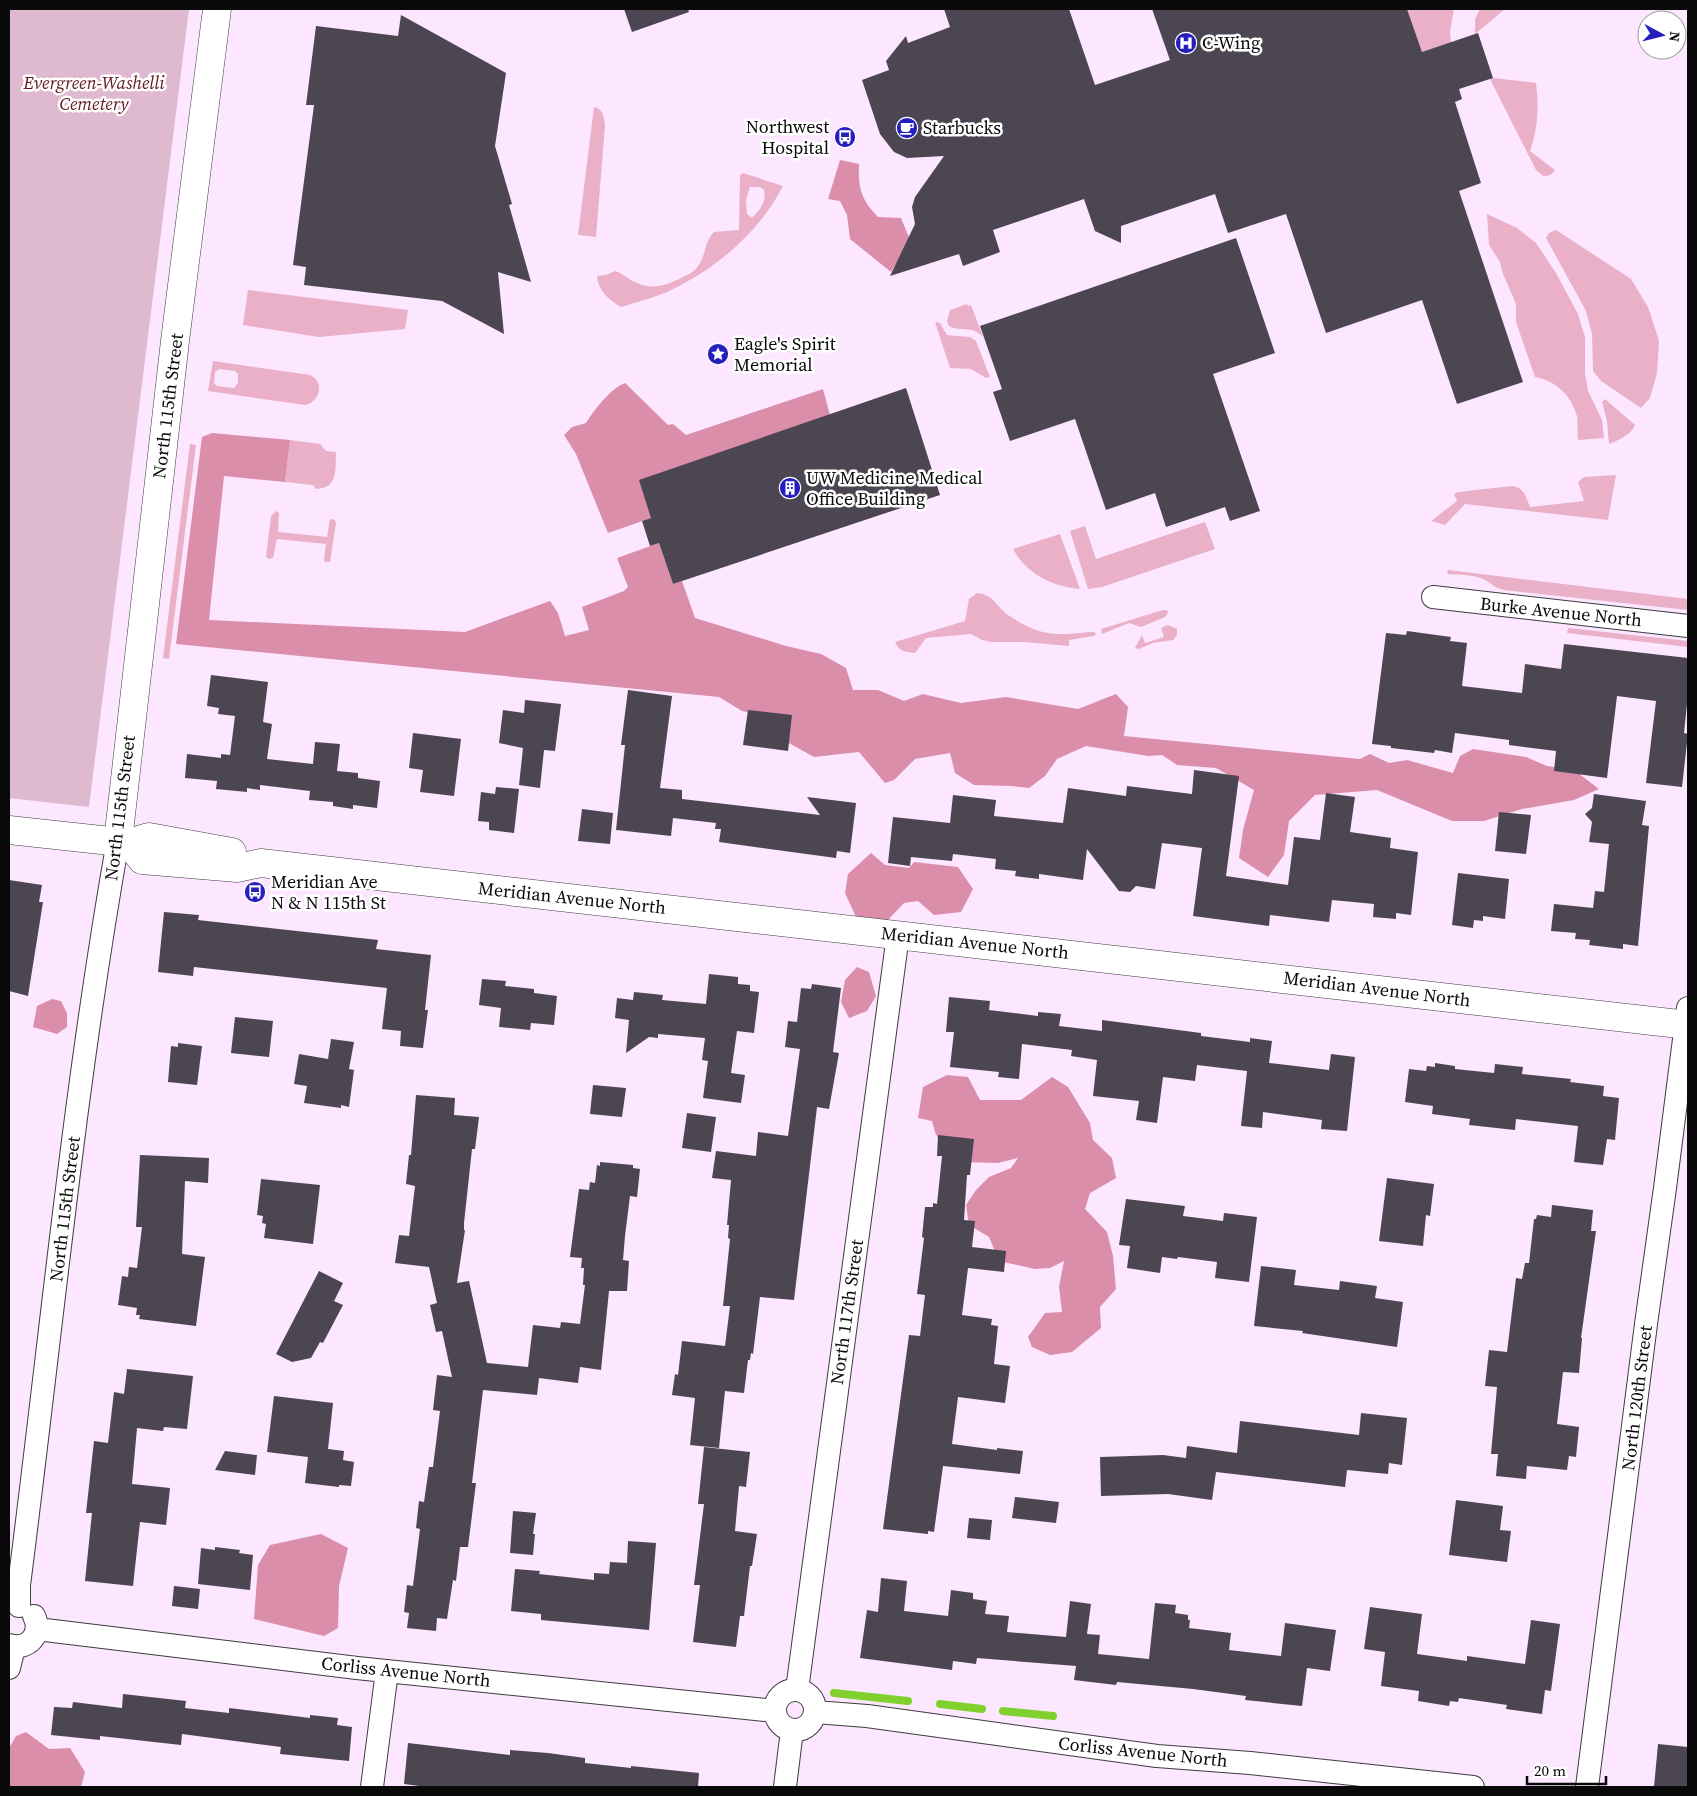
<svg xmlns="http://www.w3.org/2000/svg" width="1697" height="1796" viewBox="0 0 1697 1796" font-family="'Source Serif 4',serif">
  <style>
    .green { fill: #e9b0c8; fill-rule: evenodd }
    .forest { fill: #da8ea9 }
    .cemetery { fill: #dfb9cf }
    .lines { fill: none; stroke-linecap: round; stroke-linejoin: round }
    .stream { stroke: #80d12e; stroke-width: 8 }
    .building { fill: #4c4652 }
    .minor-casing { stroke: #3c3c3c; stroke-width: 24 }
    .tertiary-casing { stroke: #3c3c3c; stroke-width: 29 }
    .minor { stroke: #fff; stroke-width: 22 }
    .tertiary { stroke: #fff; stroke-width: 28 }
    .labels { text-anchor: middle; stroke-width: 5; stroke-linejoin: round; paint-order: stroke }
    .poi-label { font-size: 18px; fill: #090909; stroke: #fff; text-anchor: start }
    .park-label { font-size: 18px; font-style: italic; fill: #611921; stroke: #fff }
    .street-label { font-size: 18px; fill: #090909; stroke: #fff }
  </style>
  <rect width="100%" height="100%" fill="#fde6ff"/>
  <!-- green -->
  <path class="green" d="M1407,9H1454L1450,32L1451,43L1422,52Z
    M1480,9H1505L1475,34V19Z
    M1493,78L1536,83C1539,106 1538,128 1530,151L1555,170C1552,175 1548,176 1543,176L1536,170L1490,79Z
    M594,107C603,108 604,118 605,125L596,237L578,235Z
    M743,173L783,186C761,229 722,264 679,286C661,296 641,301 621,307C609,300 598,291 597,276L606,275L615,271C623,273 627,279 635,282C651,290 664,286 679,279C687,275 696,272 700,263C706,253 705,241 714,232L739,230L740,175ZM750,187H760L764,190C767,201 760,210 752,218L747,214L746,200Z
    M1487,214L1517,228L1536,243L1556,273L1578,314L1585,337V373L1588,391L1602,420L1604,438L1578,440C1577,432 1578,423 1577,416C1571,395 1556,381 1535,377L1516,322V304L1503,274L1500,262L1489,245Z
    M1556,230L1631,279L1648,307L1659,341L1657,373L1650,398L1641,408L1601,381L1593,371L1592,334L1586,311L1546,238L1549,233Z
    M248,290L408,310L405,329L319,337L243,325Z
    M967,304L968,306L971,305L983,337C970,324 962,333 949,326L947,321L950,310Z
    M935,322L940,323L947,335L970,337L976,341L990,377L986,378L971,369L950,368Z
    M213,361L310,375C325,382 320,402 305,405L208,391ZM219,369L235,371L238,374V383L234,388L217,386L214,383L215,372Z
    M1605,399L1635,425C1631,435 1619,440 1609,444L1607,421L1602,402Z
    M290,440L320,444L326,451L336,452C335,469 339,488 316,489L313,485L285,482Z
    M190,444L196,445L169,659L163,658Z
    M1616,475L1608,520L1465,504L1445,525L1431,521L1457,501L1454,494L1458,492L1512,486C1525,488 1526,497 1530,507L1584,501L1578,482L1584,477Z
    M276,511L279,513L278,532L327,537L330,519L335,520L336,523L330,562H325L324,560L326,544L277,539L273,558L269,559L266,557L271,516Z
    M1205,522L1215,549L1102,587L1088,589L1070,531L1085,526L1096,559Z
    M1060,534L1080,589C1051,586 1027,574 1013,549Z
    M1448,570L1688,599V610L1504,590C1495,588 1491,583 1483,579C1472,574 1458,575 1447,574Z
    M977,593C994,595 995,605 1008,615C1039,636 1055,636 1090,632H1094L1096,634L1094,636L1069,640V646L1025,642H992L982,640L971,634L926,638L915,653C906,652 899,652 895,642L965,621L969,599Z
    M1163,610L1169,611L1165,617L1141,627L1129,623L1102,634L1101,629Z
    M1168,625L1177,629V635L1173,640L1153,643L1139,649L1135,648L1142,635L1145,643L1164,637L1161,628Z
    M1568,628L1688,641V647L1567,633Z"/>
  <!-- forest -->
  <path class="forest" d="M840,160L859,164C858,189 861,199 878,217L901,218L910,240L891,272L850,239L847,215L840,201L828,199Z
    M625,383L668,425L673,424L686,435L823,389L830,415L651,518L608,533L576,454L564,435L572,427L586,423C594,410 611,388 625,383Z
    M212,433L290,440L285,482L224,476L209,620L465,632L550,601L558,613L565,636L589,630L582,607L624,591L628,587L617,558L659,543L673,584L682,581L695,618L786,646L821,654L846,668L853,690H878L904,701L923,694L961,703L1006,697L1078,709L1116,694L1128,707L1124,736L1360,759L1370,754L1389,763L1407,760L1453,773L1460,756L1473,749L1526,757L1547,766L1574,770L1599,789L1574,800L1522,809L1484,821H1452L1377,790L1315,795L1289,821L1284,855L1268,877L1239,858L1243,830L1254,790L1216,768L1177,765L1162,755L1148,756L1086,746L1057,759L1045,776L1029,788L1012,786L974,785L955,773L950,753L915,759L894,780L885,783L859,752L814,757L780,738L772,717L742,711L719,697L176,644L202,437Z
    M871,853L885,865L909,868L914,862L958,867L973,889L961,912L934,915L918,901L904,903L885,923L856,917L845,893L848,874Z
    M857,967L869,972L876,996L867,1011L849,1018L841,1002L845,980Z
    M52,999L61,1001L67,1013V1027L57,1034L33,1027L37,1006Z
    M947,1075L968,1077L980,1100H1021L1052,1077L1068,1087L1090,1123L1093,1140L1112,1158L1116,1178L1090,1193L1085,1209L1107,1232L1113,1256L1116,1289L1100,1307L1101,1328L1072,1352L1050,1355L1032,1347L1028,1337L1045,1313L1062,1312L1059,1287L1064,1261L1050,1268L1035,1269L999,1261L989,1237L969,1225L966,1205L976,1190L989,1177L1011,1168L1018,1158L998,1163L958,1162L945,1152L935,1132L932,1121L918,1118L923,1087Z
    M321,1534L348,1548L339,1586L338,1628L324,1636L254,1619L258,1565L270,1545Z
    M26,1732L49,1749L70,1748L85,1772L81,1787H9V1748L16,1736Z"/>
  <!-- cemetery -->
  <path class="cemetery" d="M9,9H189L89,807L9,798Z"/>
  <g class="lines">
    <!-- stream -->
    <path class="stream" d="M834,1693L908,1701
      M940,1704L982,1709
      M1003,1711L1053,1716"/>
  </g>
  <!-- building -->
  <path class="building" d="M624,9H688L689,12L632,32Z
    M944,9H1069L1095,85L1170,60L1152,9H1407L1422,52L1478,33L1493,78L1459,89L1462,99L1455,102L1481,183L1459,191L1523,382L1457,404L1422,300L1326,333L1286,214L1228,233L1215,194L1121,226V243L1095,231L1084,199L993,230L1000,252L963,266L959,254L890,276L915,224L912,207L915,197L944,156L907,158L894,152L880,134L862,80L889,70L886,61L906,36L908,43L950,27Z
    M401,15L506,73L495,146L512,204L509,205L531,282L498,272L504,334L442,301L304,285L306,267L293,265L314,105H306L316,26L398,36Z
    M1236,238L1275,353L1213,374L1260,511L1230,521L1225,507L1166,527L1155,493L1106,510L1075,419L1010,441L993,392L1002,389L980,326Z
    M906,388L940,495L673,584L659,543L650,546L642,521L651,518L639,480Z
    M1407,631L1451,637L1450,641L1467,643L1462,686L1522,693L1525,664L1561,669L1564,644L1688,658V695L1684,733L1688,734L1682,787L1646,783L1656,701L1617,696L1607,778L1554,771L1556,751L1509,745V740L1455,733L1452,753L1435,750L1434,753L1391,748V746L1372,744L1386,633L1406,635Z
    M211,675L268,682L263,722L272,724L267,759L313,764L315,742L340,744L337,771L358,773V778L380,781L377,808L353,805V809L333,806V802L309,800L310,791L260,785V790L247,788V792L216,789L217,781L185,778L187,754L221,758V754L230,755L235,716L218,714L219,708L207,706Z
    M628,690L672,696L660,788L682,790V799L820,815L807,797L856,803L850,853L837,851L836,858L719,842L721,829H715L716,823L673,818L671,836L616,830L625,745H621Z
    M525,700L561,704L555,751L544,750L540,788L519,785L523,748L499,743L503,710L524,713Z
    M748,710L792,715L788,751L743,745Z
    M413,733L461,739L454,796L420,792L423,770L409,768Z
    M1194,770L1239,776L1226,876L1288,885L1294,837L1320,840L1326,793L1355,797L1350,832L1391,838L1390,848L1418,852L1411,915L1396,913V919L1373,917L1374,904L1332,900L1329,922L1270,915L1269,926L1193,916L1202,848L1162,843L1155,889L1136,886L1130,892L1119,891L1087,849L1083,880L1039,874V879L1015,876L1016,871L995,869L996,859L953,854L952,861L911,857L910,866L888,863L893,817L950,823L953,795L996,800L994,816L1063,823L1068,788L1126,796L1127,786L1192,794Z
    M496,787L519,789L514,833L489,830V822L478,821L481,792L495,794Z
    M1594,794L1646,801L1642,825L1649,826L1638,946L1623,944V949L1589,945L1590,940L1575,939L1576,933L1551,931L1554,904L1593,908L1595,891L1604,892L1609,844L1589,842L1592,822L1585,814L1592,808Z
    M582,809L613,813L610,844L578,841Z
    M1499,812L1531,815L1526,854L1495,851Z
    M1458,873L1509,879L1505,919L1483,916V921L1474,920L1473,928L1452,925Z
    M9,880L42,885L39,902H43L28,996L9,991Z
    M164,912L199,915L198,920L378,940L376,949L431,955L425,1010H428L423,1048L400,1046L401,1031L382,1029L387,988L194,967L193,976L158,972Z
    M709,974L738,977V984L750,985V991L759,992L754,1033L737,1031L731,1073L745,1075L741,1103L703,1098L708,1061L702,1060L705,1038L658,1034V1038L649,1037L626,1053L629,1020L615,1018L617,998L633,1000L634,992L663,995L662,1000L706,1004Z
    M482,979L506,981L505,986L534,989V993L557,996L554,1025L531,1023L530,1030L499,1027L501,1008L479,1005Z
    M812,984L841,988L833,1052L839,1053L829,1109L817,1107L794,1300L760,1297L753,1354L751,1353L750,1360H748L744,1393L725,1391L719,1448L690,1445L695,1398L672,1395L675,1374L678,1375L682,1341L725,1346L730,1306H723L730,1239L728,1238L729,1225H727L731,1180L712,1178L716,1151L756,1156L758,1132L788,1136L800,1049L785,1047L788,1021L797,1022L801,988L811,989Z
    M949,997L990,1001L989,1010L1038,1016V1012L1061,1014L1059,1026L1102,1031V1020L1201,1033V1036L1250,1042V1038L1272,1041L1269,1063L1329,1070L1331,1054L1355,1057L1347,1131L1321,1129L1322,1120L1263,1112L1262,1128L1241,1126L1247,1071L1197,1065L1195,1081L1163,1077L1157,1123L1136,1120L1139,1101L1093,1096L1097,1060L1071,1056L1072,1050L1022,1044L1019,1079L998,1077L999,1072L950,1067L954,1032H946Z
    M235,1017L273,1021L269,1057L231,1053Z
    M331,1039L354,1042L349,1069L354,1070L349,1107L341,1105V1108L304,1103L307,1086L294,1084L299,1054L328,1059Z
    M178,1043L202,1046L197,1085L168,1082L171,1046L178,1047Z
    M1435,1063L1455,1066V1069L1494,1073L1495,1064L1523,1067L1522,1074L1571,1079L1570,1082L1604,1086L1603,1096L1619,1098L1615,1140L1607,1139L1603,1165L1574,1162L1578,1126L1516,1119L1515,1130L1469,1125L1470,1119L1432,1114L1433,1106L1405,1102L1409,1069L1426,1071L1427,1066L1435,1067Z
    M593,1085L626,1088L622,1117L590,1114Z
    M416,1095L455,1098L454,1115L479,1117L475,1149H472L464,1223V1230H465L457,1283L469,1281L487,1363L528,1367L533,1325L560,1328L561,1322L580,1324L585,1285H583L584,1268H581L582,1258L570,1257L579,1189L589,1190L590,1182L595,1183L597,1165L600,1166V1162L633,1165V1168L640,1169L637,1197L630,1196L625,1236L623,1260L629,1261L627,1291H609L601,1370L580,1367L578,1383L539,1378L537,1395L483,1390L472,1483H476L468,1547H460L456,1581L453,1580L447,1619L437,1618L436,1631L407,1628L409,1613L404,1612L407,1585L413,1586L420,1529L416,1528L419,1501L424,1502L429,1467H433L440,1411L433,1410L437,1375L452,1377L442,1331L436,1332L430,1305L437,1303L429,1267L395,1263L399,1235L409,1236L415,1186L406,1184L409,1155H411Z
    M687,1113L716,1117L711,1152L682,1148Z
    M938,1135L974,1139L970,1175H967L964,1220L975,1221L972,1247L1006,1251L1004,1272L968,1268L962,1315L992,1319L991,1325L998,1326L994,1364L1010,1366L1005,1403L958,1397L952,1444L997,1450V1448L1023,1451L1020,1474L943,1466L934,1532L928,1531V1534L883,1529L909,1335L920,1336L925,1295L917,1294L924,1238L922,1237L925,1207H933V1203L937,1204L942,1156H937Z
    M140,1155L209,1158L208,1183L185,1181L182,1254L205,1257L196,1326L139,1319L140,1315H136L137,1308L118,1305L122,1276L128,1277L129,1267L137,1268L142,1227H136Z
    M1387,1178L1434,1184L1430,1216L1426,1215L1423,1246L1379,1241Z
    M261,1179L320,1185L313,1244L264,1238L266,1224L262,1223L263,1216L257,1215Z
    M1126,1199L1185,1206L1183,1216L1223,1221L1224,1213L1257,1217L1249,1282L1215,1278L1217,1262L1178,1257L1177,1259L1162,1257L1160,1273L1127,1268L1130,1246L1119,1245Z
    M1552,1205L1593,1210L1591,1231H1596L1581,1338H1582L1579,1373L1563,1372L1557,1424L1579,1427L1576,1457L1569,1456L1567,1470L1527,1466L1526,1479L1496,1476L1498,1454H1491L1497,1387L1485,1386L1489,1350L1507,1352L1516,1278L1522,1279L1525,1263H1529L1534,1219H1536L1537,1215L1551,1217Z
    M1261,1266L1296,1270L1294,1285L1339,1290L1340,1281L1377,1286L1375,1298L1403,1302L1397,1347L1302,1333L1303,1331L1254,1326Z
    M319,1271L343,1283L334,1301L343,1305L323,1343L320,1342L311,1358L292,1362L276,1354Z
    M127,1369L193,1376L187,1429L164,1427L163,1431L137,1428L132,1484L170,1488L166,1525L140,1522L133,1586L85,1581L92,1513H86L94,1441L108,1443L114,1392L124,1394Z
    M274,1396L333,1403L328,1449L344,1451L343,1460L354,1462L351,1486L339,1485V1487L305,1483L308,1457L267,1452Z
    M1361,1413L1407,1418L1402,1465L1389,1463L1388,1474L1347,1470L1345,1487L1216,1472L1212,1500L1168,1494L1101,1496L1100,1457L1163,1455L1186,1458L1187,1446L1237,1453L1240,1421L1359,1435Z
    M704,1447L750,1452L746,1487L739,1486L735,1531L757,1534L752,1566H750L744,1616H740L736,1647L693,1642L700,1585H694L704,1504H698Z
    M225,1451L257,1455L255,1475L215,1470Z
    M1015,1497L1059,1502L1056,1523L1012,1518Z
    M1456,1500L1503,1506L1500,1530L1511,1531L1507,1562L1449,1555Z
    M513,1511L536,1513L533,1534H535L533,1555L510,1553Z
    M969,1518L992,1520L990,1540L967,1538Z
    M628,1541L656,1543L649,1630L541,1620V1614L511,1611L515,1569L540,1571L539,1574L594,1580V1573L609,1574L610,1562L627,1563Z
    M215,1547L240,1550L239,1553L253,1555L250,1590L198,1584L201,1548L215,1550Z
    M881,1578L907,1581L904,1611L948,1616L951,1590L973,1593V1599L987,1601L985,1614L1009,1616L1007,1632L1066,1637L1070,1601L1091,1604L1087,1634L1100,1635L1098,1654L1149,1659L1155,1603L1176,1605L1175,1613L1188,1615V1620H1190L1189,1628L1231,1633L1229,1650L1281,1656L1285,1623L1336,1630L1330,1671L1307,1668L1302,1706L1245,1700L1246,1696L1193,1689L1117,1682L1116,1685L1074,1680L1076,1666L977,1658L976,1664L953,1661L952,1670L860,1658L867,1610L878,1612Z
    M174,1586L200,1589L198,1609L172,1606Z
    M1370,1607L1422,1614L1417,1654L1467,1661V1656L1525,1664L1531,1620L1560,1624L1551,1691L1545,1690L1542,1714L1506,1709L1507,1705L1459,1698L1458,1702L1450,1701L1449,1706L1418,1701L1419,1691L1381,1686L1385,1652L1364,1649Z
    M123,1694L186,1701L185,1708L229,1713V1708L310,1718V1715L338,1718L337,1725L352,1727L349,1761L280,1754L281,1747L182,1734L181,1745L100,1736V1740L51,1735L54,1707L72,1708L73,1702L122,1708Z
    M408,1743L510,1755V1750L548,1753L585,1758V1763L631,1768V1766L699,1773L698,1787H419V1786L404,1784Z
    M1658,1744L1688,1747V1787H1654Z"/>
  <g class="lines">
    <!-- minor casing -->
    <g class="minor-casing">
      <path id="minor" d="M1433,597L1688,626
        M19,1606V1585C51,1337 74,1088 118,841
        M37,1629L357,1668L775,1711
        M9,1645C28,1651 43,1634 34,1616
        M9,1668L14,1647
        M797,1690L898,935
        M775 1710a20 20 0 1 1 40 0a20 20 0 1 1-40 0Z
        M815,1712L867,1716L1157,1756L1250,1763L1473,1787
        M372,1787L387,1671
        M785,1787L792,1730
        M1587,1787L1646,1324L1665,1188L1688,1008"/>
    </g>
    <!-- tertiary casing -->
    <g class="tertiary-casing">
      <path id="tertiary" d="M9,830L129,843L149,837L232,852
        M118,841L175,341L217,9
        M129,843L142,860L237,868L261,863L1688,1025"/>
    </g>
    <!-- minor -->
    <use href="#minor" class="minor"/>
    <!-- tertiary -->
    <use href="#tertiary" class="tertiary"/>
  </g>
  <!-- icons -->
  <defs>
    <g id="hospital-disc" transform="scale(1.125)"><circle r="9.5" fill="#271fbc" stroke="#fff"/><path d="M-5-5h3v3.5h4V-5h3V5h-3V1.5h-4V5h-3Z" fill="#fff"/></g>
    <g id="cafe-disc" transform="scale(1.125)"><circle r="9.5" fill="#271fbc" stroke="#fff"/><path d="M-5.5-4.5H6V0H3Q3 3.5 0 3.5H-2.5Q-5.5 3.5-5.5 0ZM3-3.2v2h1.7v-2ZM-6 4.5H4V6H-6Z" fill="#fff"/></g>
    <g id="bus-disc" transform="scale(1.125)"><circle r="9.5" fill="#271fbc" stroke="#fff"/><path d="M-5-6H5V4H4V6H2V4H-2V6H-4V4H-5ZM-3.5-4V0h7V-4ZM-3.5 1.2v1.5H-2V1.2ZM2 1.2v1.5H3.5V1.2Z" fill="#fff"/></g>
    <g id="sight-disc" transform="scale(1.125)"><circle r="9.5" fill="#271fbc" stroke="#fff"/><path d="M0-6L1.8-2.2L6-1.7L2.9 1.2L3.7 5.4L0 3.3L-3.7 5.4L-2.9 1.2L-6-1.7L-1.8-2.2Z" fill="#fff"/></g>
    <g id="building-disc" transform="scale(1.125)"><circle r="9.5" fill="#271fbc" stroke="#fff"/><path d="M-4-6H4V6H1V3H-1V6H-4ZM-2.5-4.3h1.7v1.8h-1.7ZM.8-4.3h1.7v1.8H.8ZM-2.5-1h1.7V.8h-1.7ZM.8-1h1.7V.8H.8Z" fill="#fff"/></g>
  </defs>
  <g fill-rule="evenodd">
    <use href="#hospital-disc" x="1186" y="43"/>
    <use href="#cafe-disc" x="907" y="128"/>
    <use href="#bus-disc" x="845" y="137"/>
    <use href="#sight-disc" x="718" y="354"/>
    <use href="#building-disc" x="790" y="488"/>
    <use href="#bus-disc" x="255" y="892"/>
  </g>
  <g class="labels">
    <!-- poi labels -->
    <g class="poi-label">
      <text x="1202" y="49">C-Wing</text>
      <text x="829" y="133" text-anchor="end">Northwest<tspan x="829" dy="21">Hospital</tspan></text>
      <text x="923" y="134">Starbucks</text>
      <text x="734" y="350">Eagle's Spirit<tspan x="734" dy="21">Memorial</tspan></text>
      <text x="806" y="484">UW Medicine Medical<tspan x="806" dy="21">Office Building</tspan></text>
      <text x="271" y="888">Meridian Ave<tspan x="271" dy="21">N &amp; N 115th St</tspan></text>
    </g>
    <!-- park labels -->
    <g class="park-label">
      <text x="94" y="89">Evergreen-Washelli<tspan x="94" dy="21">Cemetery</tspan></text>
    </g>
    <!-- street labels -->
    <g class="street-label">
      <text transform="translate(168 406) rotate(-83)" y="6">North 115th Street</text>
      <text transform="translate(1561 612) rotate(6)" y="6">Burke Avenue North</text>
      <text transform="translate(120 808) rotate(-83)" y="6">North 115th Street</text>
      <text transform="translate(572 898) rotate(6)" y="6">Meridian Avenue North</text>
      <text transform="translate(975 943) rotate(6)" y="6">Meridian Avenue North</text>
      <text transform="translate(1377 989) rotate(7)" y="6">Meridian Avenue North</text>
      <text transform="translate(65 1209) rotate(-83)" y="6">North 115th Street</text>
      <text transform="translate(847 1312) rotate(-82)" y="6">North 117th Street</text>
      <text transform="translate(1637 1398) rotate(-83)" y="6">North 120th Street</text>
      <text transform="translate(406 1672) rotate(6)" y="6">Corliss Avenue North</text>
      <text transform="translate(1143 1752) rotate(6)" y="6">Corliss Avenue North</text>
    </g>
  </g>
  <!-- border -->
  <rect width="1697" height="1796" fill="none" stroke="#090909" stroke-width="20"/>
  <!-- north arrow -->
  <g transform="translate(1662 35) rotate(97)"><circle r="24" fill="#ffffff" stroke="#9d9d9d"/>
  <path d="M0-4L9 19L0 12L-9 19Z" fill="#271fbc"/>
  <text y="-8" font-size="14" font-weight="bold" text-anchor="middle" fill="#090909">N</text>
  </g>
  <!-- scale -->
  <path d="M1527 1776v8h79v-8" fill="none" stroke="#090909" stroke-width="2.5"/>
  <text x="1534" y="1776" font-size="15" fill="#090909" stroke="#ffffff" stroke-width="4" paint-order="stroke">20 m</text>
</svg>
